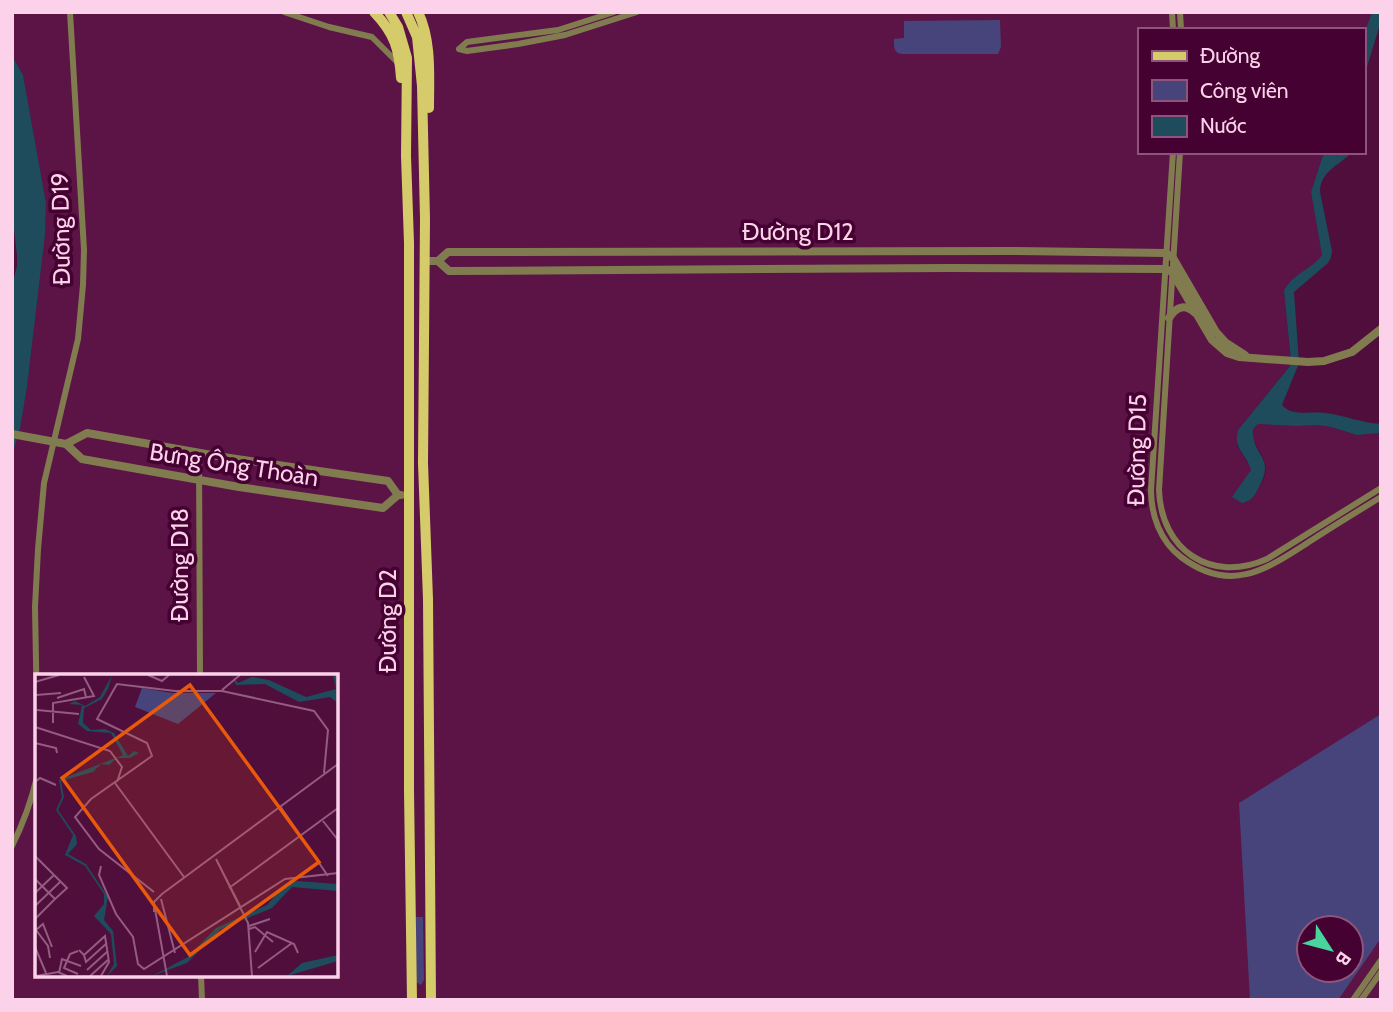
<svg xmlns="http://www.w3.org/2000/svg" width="1393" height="1012" viewBox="0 0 1393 1012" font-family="Cabin,sans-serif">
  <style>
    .built { fill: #5c1446; fill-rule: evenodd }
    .green { fill: #46447a; fill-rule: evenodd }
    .water { fill: #1e4c5c }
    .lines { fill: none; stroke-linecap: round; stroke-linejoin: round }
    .minor { stroke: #817c50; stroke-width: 6 }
    .tertiary { stroke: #817c50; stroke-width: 8 }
    .primary { stroke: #d5cb6a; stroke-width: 10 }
    .labels { text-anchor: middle; stroke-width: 7; stroke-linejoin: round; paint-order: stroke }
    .street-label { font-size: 24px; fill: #fbd2e9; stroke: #440131 }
    .inset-road { fill: none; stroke: #945c81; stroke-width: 2 }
    .view { fill: #e8590c; fill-opacity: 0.15; stroke: #e8590c; stroke-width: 3.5 }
    .inset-edge { fill: none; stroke: #fbd2e9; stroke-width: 3.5 }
  </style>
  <rect width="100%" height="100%" fill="#4f0e3b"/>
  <!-- built -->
  <path class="built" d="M12,12H1372L1363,37V30H1139V152H1324L1311,192L1322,255L1318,260L1288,284L1284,291L1291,364L1238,430L1237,447L1249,465L1251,470L1245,504L1254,496L1264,479L1266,472L1264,459L1253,439V429L1258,424L1296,426L1318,425L1331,427L1357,435L1381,433V1000H12V455L20,429L27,387L45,235L46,203L23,75L12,56ZM37,676H336V975H37ZM1309,928H1351V970H1309Z"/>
  <!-- green -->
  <path class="green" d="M1000,20L1001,47L998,54H902C893,53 894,46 894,39L904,38V21Z
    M1381,714V938L1338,1000H1250L1239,803ZM1351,928V970H1309V928Z
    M415,917H423L424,980L421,985L416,982Z"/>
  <!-- water -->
  <path class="water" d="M1372,12H1381V21L1363,80V37Z
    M12,56L23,75L46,203L45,235L27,387L20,429L12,455V285L17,266V256L12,211Z
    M1324,152H1352C1339,166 1320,171 1320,192L1332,251L1331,257L1328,263L1294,292L1299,363L1282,405C1292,417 1311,411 1325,413C1344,415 1361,423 1381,424V433L1357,435L1331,427L1318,425L1296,426L1258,424L1253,429C1251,457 1277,455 1258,489C1254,497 1250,502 1242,503L1232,497L1251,470C1246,453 1233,450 1238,430L1290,366L1291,361L1284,291C1291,275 1312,269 1322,255L1311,192Z"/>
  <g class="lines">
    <!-- minor -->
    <path class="minor" d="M284,12L329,27L372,37L399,64
      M1172,12L1173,30
      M1180,12L1181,30
      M459,49L467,51L518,44L565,35L637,12
      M459,49L467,42L558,30L614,12
      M1173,152L1151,490C1151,515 1160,541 1181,557C1231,595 1267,569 1312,540C1335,525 1358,511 1381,497
      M1180,152L1159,490C1161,550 1211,584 1267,559L1381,488
      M199,453L200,676
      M37,716L35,607L38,549L44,483L78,339L83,285L84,250L70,12
      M12,846C23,824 31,802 37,777
      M201,975L202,1000
      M1353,1000L1381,960
      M1361,1000L1381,972"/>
    <!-- tertiary -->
    <path class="tertiary" d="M425,261H438L448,252L1010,251L1166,253L1173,258L1216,332L1225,342L1245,355
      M438,261L449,271L949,268L1165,269L1172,272L1212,340L1227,353L1239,357L1308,362L1324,361L1352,352L1381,329
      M1169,318C1176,307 1185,303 1195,313
      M12,434L66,444L87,433L223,457L388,481L398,495
      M66,444L82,459L239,487L383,508L398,495H401"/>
    <!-- primary -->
    <path class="primary" d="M374,12C395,34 399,49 401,78
      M389,12L398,27L407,58L406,156L409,243V791L412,1000
      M406,12L417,37L422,86L425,219L423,463L428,599L431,1000
      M418,12C432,41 429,76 429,108"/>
  </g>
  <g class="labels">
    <!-- street labels -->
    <g class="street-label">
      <text transform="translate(61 229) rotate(-91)" y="8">Đường D19</text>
      <text x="798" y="240">Đường D12</text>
      <text transform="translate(1137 450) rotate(-89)" y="8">Đường D15</text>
      <text transform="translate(234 465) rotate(9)" y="8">Bưng Ông Thoàn</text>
      <text transform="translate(180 565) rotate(-90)" y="8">Đường D18</text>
      <text transform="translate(388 621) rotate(-90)" y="8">Đường D2</text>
    </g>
  </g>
  <!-- overview -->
  <g transform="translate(35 674)">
    <rect width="303" height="303" fill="#4f0e3b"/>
    <path d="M107,14L137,19H181L143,50L100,33Z" fill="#46447a"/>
    <path d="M77,1L73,15L67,25L49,34L48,49L56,56L70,55L79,59L93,82L99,77L104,79L95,84H82L74,91L66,90L58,98L26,107L29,123L23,136L41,162L42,170L33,180L51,190L73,223L69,246L78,257L82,292L72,302L79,290L76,260L59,242L69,230V220L50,192L30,181L38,161L21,136L27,123L24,106L88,81L76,59L52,57L43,50L47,31L34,30L40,27L50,32L65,23ZM197,1L203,9L217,3L234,6L271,23L301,15L298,1H303V29L295,23L264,28L230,10L201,11ZM263,207L303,210V217L257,213L237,234L186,255L152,289L117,302L153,283L181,254L232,231L250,210ZM303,281V287L252,302L267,289Z" fill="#1e4c5c"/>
    <path class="inset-road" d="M113,1L127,7L134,1M0,8V41M0,8L24,1M187,16L205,1M1,21L26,19M22,24L49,15L51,23M2,36L44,40M18,49V29L59,22L49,3M0,53L75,77L87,93L82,108M0,69L21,74L22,79M0,108L5,104L21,111M80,109L149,203M245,132L293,202M288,147L303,166M0,182L32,214L20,225M181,185L213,249L217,302M181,185L205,232M66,192L64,201L81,240L98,263L103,290L109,295L250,205L303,199M0,205L20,225L0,245M194,214L303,134M119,218L64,175L40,143L56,125L117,82L112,69L62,45L82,10L140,17H187L279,37L293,56L289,99M0,219L19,201M126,225L140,279M0,232L25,208M120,235L132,302M119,238V228L127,220L303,90M214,252L235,245M214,255L220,253L238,268M0,273L11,299M44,276L49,281L70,262L74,288L66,302M43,277L35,280L29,294L43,300M220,278L232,258L259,270L263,279M49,281L51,288L72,269M15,284L13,272L1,256L8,250L17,273M223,294L257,269M52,296L73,277M24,299L27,285L46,292M1,302L23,298L32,302M55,302L74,285"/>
    <path class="view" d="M155,11L284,188L155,281L27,104Z"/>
    <rect width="303" height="303" class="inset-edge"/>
  </g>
  <!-- border -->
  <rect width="1393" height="1012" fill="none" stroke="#fbd2e9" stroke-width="28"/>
  <!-- legend -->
  <rect x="1138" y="28" width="228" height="126" fill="#440131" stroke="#8d557b" stroke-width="2"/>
  <rect x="1152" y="51" width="35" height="10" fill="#d5cb6a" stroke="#8d557b" stroke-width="2"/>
  <text x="1200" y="63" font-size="21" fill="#fbd2e9">Đường</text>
  <rect x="1152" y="80" width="35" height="21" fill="#46447a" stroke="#8d557b" stroke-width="2"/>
  <text x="1200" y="98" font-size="21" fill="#fbd2e9">Công viên</text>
  <rect x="1152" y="116" width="35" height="21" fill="#1e4c5c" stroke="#8d557b" stroke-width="2"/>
  <text x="1200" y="133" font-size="21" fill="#fbd2e9">Nước</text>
  <!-- north arrow -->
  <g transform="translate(1330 949) rotate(126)"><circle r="33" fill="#440131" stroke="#8d557b" stroke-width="2"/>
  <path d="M0-5L12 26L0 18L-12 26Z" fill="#48d49d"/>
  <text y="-10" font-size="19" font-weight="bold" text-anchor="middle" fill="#fbd2e9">B</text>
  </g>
</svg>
